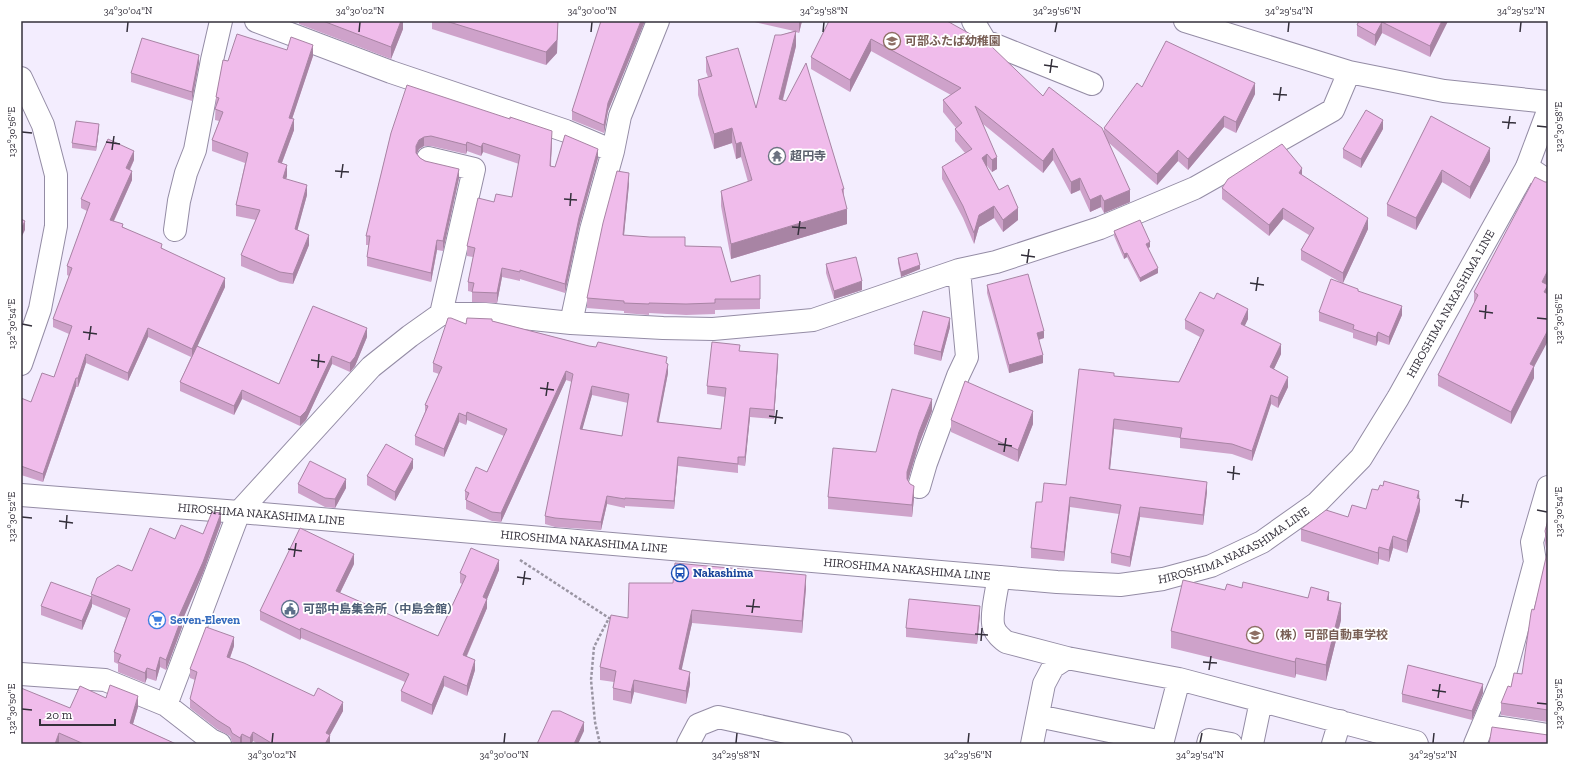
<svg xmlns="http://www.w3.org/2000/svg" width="1569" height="765" viewBox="0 0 1569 765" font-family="'Zilla Slab','Noto Sans JP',serif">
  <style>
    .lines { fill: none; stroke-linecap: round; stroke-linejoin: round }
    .minor-casing { stroke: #948ca5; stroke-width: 24 }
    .major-casing { stroke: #948ca5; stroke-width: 24 }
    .path { stroke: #9a95a3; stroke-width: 2.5; stroke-dasharray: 3 2; stroke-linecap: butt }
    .minor { stroke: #fff; stroke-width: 22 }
    .major { stroke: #fff; stroke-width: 22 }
    .wall { fill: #cea2ca; fill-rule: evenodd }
    .shaded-wall { fill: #a884a4 }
    .building { fill: #f0bceb; stroke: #a884a4; fill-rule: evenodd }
    .ticks { fill: none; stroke: #34303b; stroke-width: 1.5 }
    .labels { text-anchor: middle; stroke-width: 3.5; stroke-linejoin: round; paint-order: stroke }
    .education-label { font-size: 12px; font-weight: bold; fill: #785e54; stroke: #fff; text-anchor: start }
    .worship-label { font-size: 12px; font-weight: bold; fill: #5b616d; stroke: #fff; text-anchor: start }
    .street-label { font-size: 12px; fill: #34303b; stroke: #fff }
    .transit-label { font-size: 12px; font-weight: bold; fill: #164399; stroke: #fff; text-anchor: start }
    .service-label { font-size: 12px; font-weight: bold; fill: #4e5e75; stroke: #fff; text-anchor: start }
    .shop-label { font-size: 12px; font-weight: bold; fill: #366cbe; stroke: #fff; text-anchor: start }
    .neatline { fill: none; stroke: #34303b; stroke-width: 1.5 }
    .ticks-label { font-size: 10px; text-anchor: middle; fill: #34303b }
  </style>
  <rect width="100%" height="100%" fill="#f3edfe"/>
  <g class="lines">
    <!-- minor casing -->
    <g class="minor-casing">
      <path id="minor" d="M256,21L391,72L566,131L613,151
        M973,21L985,41L1092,84
        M1185,21L1349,72L1444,91L1548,102
        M21,78L43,125L56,175V226L40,309L21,364
        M428,158L474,169L441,314
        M1527,167L1548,181
        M175,230L179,201L186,173L195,150L212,60L221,21
        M571,323L591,230L613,151L620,116L658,21
        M919,487L926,463L958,376L967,357L959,270
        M999,577C997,588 990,618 994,628C996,634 1001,638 1006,642L1067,658
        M21,674L105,680L166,705L211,740L220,744
        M166,705L239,512L371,367L410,336L441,314H485L571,323L663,328L713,329L813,320L959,270L996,262L1100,228L1195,188L1333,110L1349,72
        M1038,716L1162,742
        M1484,725L1548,735
        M688,744L698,725L718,717L841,744
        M1032,744L1044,684L1053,667L1067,658L1179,679L1416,742L1417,744
        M1162,744L1179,679
        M1208,744L1209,740L1231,744
        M1252,744L1261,701
        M1333,744L1340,721
        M1475,744L1506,670L1535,562L1532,542L1548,487"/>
    </g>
    <!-- major casing -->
    <g class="major-casing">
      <g id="major">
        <path id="s1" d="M21,495L239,512L1057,582L1120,585L1163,579L1211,566L1262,542L1317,503L1361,458L1398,398L1527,167L1548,111"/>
      </g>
    </g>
    <!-- path -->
    <path class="path" d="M520,560L609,618L614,619
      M600,744L595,722L591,680L594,647L609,618"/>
    <!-- minor -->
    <use href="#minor" class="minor"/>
    <!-- major -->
    <use href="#major" class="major"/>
  </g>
  <!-- wall -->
  <path class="wall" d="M299,21H403V29L391,59L299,24Z
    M432,21H558L557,53L546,65L432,29Z
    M601,21H645L608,111L604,133L572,120V111Z
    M750,21H802L799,33L796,32V46L783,100L844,189V196L847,224L731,259L721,206V191L748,182L741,157L736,159L732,143L714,149L698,95V80L708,77L706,72V57L756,108L781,35L794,31Z
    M829,21L1043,96L1104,132V128L1142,87L1255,94L1236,133L1224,127L1188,170L1178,161L1157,185L1109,143L1130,202L1104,213L1101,207L1090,212L1080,190L1071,194L1053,160L1043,173L983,124L997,169L992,172L987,166H986L999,190L1018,220L1003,232L994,218L979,227L974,244L963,218L942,179V167L965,153L955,141V129L956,128L943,112V100L951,95L871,51L850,92L811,69V57Z
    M1359,21H1448L1430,57L1382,33L1375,46L1357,36V25Z
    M287,50L313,56L292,119L294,130L282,163L287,176L286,179L307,195L297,230L309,245L293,284L280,282L241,266V255L256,220L236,216V205L245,163L212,151V140L219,121L215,120L216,97L228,61Z
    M199,63L192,101L131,82V73Z
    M1431,116L1490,161L1470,199L1442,182L1416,230L1387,216V204Z
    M99,129L96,151L72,148V143Z
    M1383,129L1361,168L1343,158V149Z
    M391,133L552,140L551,166L555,167L598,158L579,227L565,293L520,279V281L502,277L497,303L472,302V292L468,291V282L473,257L467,256V246L494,202L512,197L519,164L483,152L481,156L467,151L466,154L431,146H424L419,149L417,154L420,158L459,178L443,251L437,250L431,282L367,266V257L369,245H366V236Z
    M134,160L130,170L132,180L114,221L123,227L162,248L225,287L197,346L279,384L367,337L355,366L350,372L332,364L306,420L300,426L242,399L234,415L180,391V382L191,357L148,337L128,381L86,363L78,387H76L43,482L21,475V398L31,402L54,377L69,334L53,327V319L69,276L67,275V266L87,211L81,208V199Z
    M1302,175L1368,229L1343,283L1358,291L1402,315L1389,345L1378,341L1376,346L1353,338V333L1319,321V312L1342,283L1301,260V250L1309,235L1283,219L1269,236L1222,199V188Z
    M1545,182H1548V282L1547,284L1534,367V378L1511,424L1438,386V375L1474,303V292Z
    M629,184L624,235L685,246L731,282L760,275V309L715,310V314L686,315L649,313V315L624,313V311L587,308V298Z
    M1114,231L1150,247L1148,248L1158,273L1140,282L1127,257L1124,259L1114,236Z
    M898,258L920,269L901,277L898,263Z
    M826,264L862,290L834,299L826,273Z
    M987,285L1044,338L1039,340L1043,363L1009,373L987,293Z
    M1248,319L1244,326L1281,354L1274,369L1288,387L1278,408L1271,404L1252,461L1232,454L1180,448V438L1114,429L1110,469L1207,492L1203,525L1140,517L1130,567L1111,563V553L1119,514L1070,507L1064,561L1031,558V548L1042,502L1066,485L1114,376L1179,382L1200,337L1185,329V320Z
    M492,321L589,346L667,364L668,373L658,422L721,429L725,397L707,394V386L740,351L778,362L774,419L750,417L745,466L738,465V473L678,466L674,509L625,506V508L607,504L601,530L555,527L545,524V516L572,382L566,380L501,522L492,521L466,509V500H465V491L487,472L504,436L467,420L466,425L459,422L444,457L415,445V436L425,412V405L439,374L433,372V363L466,324ZM592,395L628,403L622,436L582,429Z
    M950,327L941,361L914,354V345Z
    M932,411L919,444L908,480L914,498L912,517L828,509V497L876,452Z
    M951,420L1033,424L1018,462L951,432Z
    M413,468L395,501L367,485V476Z
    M298,484L346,488L335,508L325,507L298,493Z
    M1378,490L1419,499L1420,511L1407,553L1393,548L1389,562L1379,559L1378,565L1301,541V529L1348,517L1366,509Z
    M1548,520V722L1501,715V703L1511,687L1522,674L1534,610L1547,554L1545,543V531Z
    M221,523L203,573L182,621V627L166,670L160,667L156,681L147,678L145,683L118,672V664L114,662V652L126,618L92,604V606L82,630L41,615V606L91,597V594L132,571L175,539L203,534Z
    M354,564L340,593L438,636L462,584L460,583V573L499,570L487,599V608L467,656L475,670L467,696L444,686L432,715L401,701V691L405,682L301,638L300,640L260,620V611Z
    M806,588L802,633L692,623L681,670L690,684L686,704L634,692L631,704L613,700V688L614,682L600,680V667L628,618Z
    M1242,588L1329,601L1341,620L1326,681L1296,674L1295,678L1171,648V631Z
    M980,614L977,644L906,637V628Z
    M234,646L230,658L343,711L330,735V744H258L253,741L251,744H244L242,743V744H236L232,742L230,736L217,729L190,708V699L195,680L190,678V669Z
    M1483,693L1472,720L1402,702V694Z
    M106,698L138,707L133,724L176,744H21L70,708Z"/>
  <!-- shaded-wall -->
  <path class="shaded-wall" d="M401,21H403V29L391,59V47Z
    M558,21L557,53L546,65V52Z
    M641,21H645L608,111L604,133V125L608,103Z
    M799,21H802L799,33Z
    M1442,21H1448L1430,57V46Z
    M1382,22V33L1375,46V35Z
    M796,31V46L779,114V99Z
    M871,39V51L850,92V80Z
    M313,45V56L289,128V118Z
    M199,55V63L192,101V92Z
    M1255,83V94L1236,133V122Z
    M1224,116V127L1188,170V159Z
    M294,119V130L278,173V162Z
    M1383,120V129L1361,168V159Z
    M99,124V129L96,151V147Z
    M732,128V143L714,149V134Z
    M552,131V140L550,175V166Z
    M424,137V146L419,149L416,155V146L419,140Z
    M467,142V151L466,154V145Z
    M741,142V157L736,159V144Z
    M483,143V152L481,156V147Z
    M1053,148V160L1043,173V161Z
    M1490,148V161L1470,199V187Z
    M598,149V158L579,227L565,293V284L579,218Z
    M1178,150V161L1157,185V174Z
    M134,151V160L126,177V168Z
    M987,154V166L982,170V158Z
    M997,157V169L992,172V160Z
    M287,165V176L283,189V178Z
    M1302,168V178L1299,173Z
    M459,169V178L443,251V241Z
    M1442,170V182L1416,230V218Z
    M132,171V180L110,229V220Z
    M629,173V184L623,245V235Z
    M1080,178V190L1071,194V182Z
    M307,185V195L295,239V229Z
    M1130,190V202L1104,213V201Z
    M1101,195V207L1090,212V200Z
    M994,206V218L979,227L974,244V233L979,215Z
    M1018,208V220L1003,232V220Z
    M1283,208V219L1269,236V225Z
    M847,209V224L731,259V244Z
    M1368,218V229L1343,283V273Z
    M25,221V230L21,238V229Z
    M309,235V245L293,284V274Z
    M437,240V250L431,282V273Z
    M1150,242V247L1146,249V244Z
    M1127,253V257L1124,259V254Z
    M920,265V269L901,277V272Z
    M502,268V277L497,303V293Z
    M1158,268V273L1140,282V278Z
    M1548,270V282L1542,293V282Z
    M225,278V287L192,358V349Z
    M862,281V290L834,299V291Z
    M1548,285V296L1544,292Z
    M1402,306V315L1389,345V337Z
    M1248,309V319L1241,334V324Z
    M950,318V327L941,361V352Z
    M148,328V337L128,381V373Z
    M367,328V337L355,366L350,372V363Z
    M1548,330V341L1534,367V378L1511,424V412L1530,364Z
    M1044,331V338L1037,340V333Z
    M1378,332V341L1376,346V337Z
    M1281,344V354L1270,377V367Z
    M86,354V363L78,387V378Z
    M778,354V362L774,419V410Z
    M1043,355V363L1009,373V365Z
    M332,356V364L306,420L300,426V417Z
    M668,364V373L657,431V422Z
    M566,371V380L501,522V513Z
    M1288,377V387L1278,408V398Z
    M76,378V387L43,482V474Z
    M592,386V395L580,438V429Z
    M242,390V399L234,415V406Z
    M1271,395V404L1252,461V451Z
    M932,399V411L919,444L907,484V472L919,432Z
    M750,408V417L745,466V457Z
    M1033,411V424L1018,462V450Z
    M467,412V420L466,425V416Z
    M459,413V422L444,457V449Z
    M1114,419V429L1109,479V469Z
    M678,457V466L674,509V501Z
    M413,459V468L395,501V492Z
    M346,479V488L335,508V499Z
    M1207,482V492L1203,525V515Z
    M914,486V498L912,517V505Z
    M1419,491L1420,511L1407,553V541Z
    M607,496V504L601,530V522Z
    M1070,497V507L1064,561V552Z
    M1140,507V517L1130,567V557Z
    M221,513V523L203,573L182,621V627L166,670V660L179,616Z
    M1393,536V548L1389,562V550Z
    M1379,547V559L1378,565V553Z
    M354,554V564L336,601V591Z
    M499,560V570L487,599V608L463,664V655L483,597Z
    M806,575V588L802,633V621Z
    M1329,592V608L1327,600Z
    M92,597V606L82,630V621Z
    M1341,603V620L1326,681V665Z
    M980,606V614L977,644V635Z
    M692,610V623L679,682V669Z
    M301,628V638L300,640V630Z
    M234,637V646L227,666V657Z
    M160,657V667L156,681V671Z
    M1296,658V674L1295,678V662Z
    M475,660V670L467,696V686Z
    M147,668V678L145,683V673Z
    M690,672V684L686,704V691Z
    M444,676V686L432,715V705Z
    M634,680V692L631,704V692Z
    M1483,684V693L1472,720V711Z
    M138,696V707L130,734V723Z
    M343,702V711L328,738L330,735V744H325L326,733Z
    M584,722V731L578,744H574Z
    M253,732V741L251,744H250V738Z
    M59,733V744H55Z
    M242,734V744H240V738Z"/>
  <!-- building -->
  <path class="building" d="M323,21H401L391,47Z
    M446,21H558L557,40L546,52Z
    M601,21H641L608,103L604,125L572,111Z
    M829,21H947L990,45L1043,96L1049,87L1102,128L1130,190L1104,201L1101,195L1090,200L1080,178L1071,182L1053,148L1043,161L975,106L997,157L992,160L987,154L982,158L999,190L1008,185L1018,208L1003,220L994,206L979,215L974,233L963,206L942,167L972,149L955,129L962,123L943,100L961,88L871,39L850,80L811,57Z
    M1359,21H1442L1430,46L1382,22L1375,35L1357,25Z
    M796,31L779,99L786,101L806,63L844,189H842L847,209L731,244L721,191L752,180L741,142L736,144L732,128L714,134L698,80L712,76L706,57L738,48L756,108L775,35H781Z
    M237,34L287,50L291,37L313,45L289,118L294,119L278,162L287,165L283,178L307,185L295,229L309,235L293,274L280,272L241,255L260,210L236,205L248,153L212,140L223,112L215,109L219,98L216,97L223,60L228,61Z
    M142,38L199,55L192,92L131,73Z
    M1166,41L1255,83L1236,122L1224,116L1188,159L1178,150L1157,174L1104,128L1137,83L1142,87Z
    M407,85L510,119V117L552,131L550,166L555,167L565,135L598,149L579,218L565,284L520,270V272L502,268L497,293L472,292L474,283L468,282L475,248L467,246L478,198L494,202L496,194L512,197L520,155L483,143L481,147L467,142L466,145L431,136L424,137L419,140L416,146V153L420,158L425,161L459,169L443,241L437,240L431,273L367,257L370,236H366L391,133Z
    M1366,110L1383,120L1361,159L1343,149Z
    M1431,116L1490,148L1470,187L1442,170L1416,218L1387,204Z
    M76,121L99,124L96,147L72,143Z
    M108,139L134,151L126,168L132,171L110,220L123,224L122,227L162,244L161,248L225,278L192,349L148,328L128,373L86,354L78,378H76L43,474L21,466V398L31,402L42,373L54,377L72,326L53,319L72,268L67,266L90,203L81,199Z
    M1282,144L1302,168L1299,173L1368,218L1343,273L1301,250L1314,228L1283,208L1269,225L1222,188L1228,179Z
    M617,171L629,173L623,235L650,237H685V246L721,247L731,282L760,275V299H715V303L686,304L649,303V304L624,303V301L587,298L603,223Z
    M1535,177L1545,182H1548V270L1542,282L1548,285L1544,292L1548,294V330L1530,364L1534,366L1511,412L1438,375L1478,295L1474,292Z
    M21,219L25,221L21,229Z
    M1140,220L1150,242L1146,244L1158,268L1140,278L1127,253L1124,254L1114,231Z
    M917,253L920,265L901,272L898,258Z
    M856,257L862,281L834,291L826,264Z
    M1028,274L1044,331L1037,333L1043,355L1009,365L987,285Z
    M1331,279L1358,289V291L1402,306L1389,337L1378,332L1376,337L1353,329L1354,325L1319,312Z
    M1200,292L1214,299L1217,293L1248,309L1241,324L1281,344L1270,367L1288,377L1278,398L1271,395L1252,451L1232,444L1180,438L1182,428L1114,419L1109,469L1207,482L1203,515L1140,507L1130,557L1111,553L1121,505L1070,497L1064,552L1031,548L1036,502H1042L1044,483L1066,485L1079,369L1114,373V376L1179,382L1204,330L1185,320Z
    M313,306L367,328L355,357L350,363L332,356L306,411L300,417L242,390L234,406L180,382L197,346L279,384Z
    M923,311L950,318L941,352L914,345Z
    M448,318H451L466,324L467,318L492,319V321L589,346L596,347L598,342L667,357L666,363L668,364L657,422L721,429L726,388L707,386L712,342L740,345L739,351L778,354L774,410L750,408L745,457H738V464L678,457L674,501L625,498V499L607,496L601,522L555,518L545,516L573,374L566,371L501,513L492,512L466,500L469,493L465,491L476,467L487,472L507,429L467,412L466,416L459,413L444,449L415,436L428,406L425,405L442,367L433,363ZM592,386L629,394L622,436L580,429Z
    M965,381L1033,411L1018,450L951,420Z
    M892,389L932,399L919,432L907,472V479L910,484L914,486L912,505L828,497L833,448L876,452Z
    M386,444L413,459L395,492L367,476Z
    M310,461L346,479L335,499L325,498L298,484Z
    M1384,481L1419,491L1417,498L1420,499L1407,541L1393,536L1389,550L1379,547L1378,553L1301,529L1326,510L1348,517L1352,505L1366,509L1372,489L1378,490L1380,485L1383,486Z
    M212,512L221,513L203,562L179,616L182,617L166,660L160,657L156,671L147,668L145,673L118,662L121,655L114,652L130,609L91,594L97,578L118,565L132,571L150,528L175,539L181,525L203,534Z
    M1548,520V710L1501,703L1508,686L1511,687L1514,673L1522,674L1531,613L1532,609L1534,610L1547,553L1548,545L1545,531Z
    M300,528L354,554L336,591L438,636L466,576L460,573L471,548L499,560L483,597L487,599L463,655L475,660L467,686L444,676L432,705L401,691L409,674L301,628L300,630L260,611Z
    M675,563L806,575L802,621L692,610L679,669L690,672L686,691L634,680L631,692L613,688L616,671L600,667L611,615L628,618L629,583H673Z
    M1183,580L1225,590L1227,584L1242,588L1243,582L1308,598L1311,587L1329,592L1327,600L1341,603L1326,665L1296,658L1295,662L1171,631Z
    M51,582L92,597L82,621L41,606Z
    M909,599L980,606L977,635L906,628Z
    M206,627L234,637L227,657L244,663L314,696L318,688L343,702L326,733L330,735L325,744H273L253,732L250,738L242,734L240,738L232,733L230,728L217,720L190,699L197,672L190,669Z
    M1408,665L1483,684L1472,711L1402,694Z
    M110,685L138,696L130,723L176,744H84L59,733L55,744H21V688L70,708L80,686L106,698Z
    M552,711H560L584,722L574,744H537Z
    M1492,727L1548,735V744H1489Z"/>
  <!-- ticks -->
  <path class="ticks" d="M127,32L128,22M359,32L360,22M591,32L592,22M823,32L824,22M1055,32L1057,22M1288,32L1289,22M1520,32L1521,22M1044,65L1058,67M1050,73L1052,59M1273,94L1287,95M1279,101L1281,87M1502,122L1516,123M1537,126L1547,127M1508,129L1510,116M22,132L32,133M106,142L120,144M112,150L114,136M335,171L349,172M341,178L343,164M564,199L577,200M570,206L571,193M792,227L806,228M798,235L800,221M1021,255L1035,257M1027,263L1029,249M1250,283L1264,285M1256,291L1258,277M1479,311L1493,313M1537,318L1547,319M1485,319L1486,305M22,324L32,326M83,332L97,334M89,340L91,326M311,360L325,362M318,368L319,354M540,388L554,390M546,396L548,382M769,416L783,418M775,424L777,410M998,444L1012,446M1004,452L1006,438M1227,472L1240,474M1233,480L1234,466M1455,500L1469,502M1461,508L1463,494M1537,510L1547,512M22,517L32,518M59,521L73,523M66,529L67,515M288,549L302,551M294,557L296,543M517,577L531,579M523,585L525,571M746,606L760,607M752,613L754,599M975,634L988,635M981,641L982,628M1203,662L1217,663M1209,670L1211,656M1432,690L1446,692M1438,698L1440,684M1537,703L1547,704M22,709L32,710M272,743L273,733M504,743L505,733M736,743L737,733M968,743L969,733M1200,743L1202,733M1433,743L1434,733"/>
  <!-- icons -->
  <defs>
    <g id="school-ring" transform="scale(0.9)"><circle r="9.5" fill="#fff" stroke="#8d6e63" stroke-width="1.5"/><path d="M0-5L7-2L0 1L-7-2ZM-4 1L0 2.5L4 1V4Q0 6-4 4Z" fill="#8d6e63"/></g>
    <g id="temple-ring" transform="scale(0.9)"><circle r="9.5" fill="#fff" stroke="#6b7280" stroke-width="1.5"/><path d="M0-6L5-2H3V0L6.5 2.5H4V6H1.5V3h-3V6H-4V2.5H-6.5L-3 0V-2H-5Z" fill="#6b7280"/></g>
    <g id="bus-ring" transform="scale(0.9)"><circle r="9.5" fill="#fff" stroke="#1a4fb4" stroke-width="1.5"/><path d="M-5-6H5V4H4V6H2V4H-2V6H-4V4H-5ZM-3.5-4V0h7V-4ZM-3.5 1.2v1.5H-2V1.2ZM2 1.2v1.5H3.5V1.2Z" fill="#1a4fb4"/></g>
    <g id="civic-ring" transform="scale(0.9)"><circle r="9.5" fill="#fff" stroke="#5c6f8a" stroke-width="1.5"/><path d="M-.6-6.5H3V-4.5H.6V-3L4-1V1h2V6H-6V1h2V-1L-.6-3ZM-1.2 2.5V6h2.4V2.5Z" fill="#5c6f8a"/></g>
    <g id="supermarket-ring" transform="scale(0.9)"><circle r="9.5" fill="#fff" stroke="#3f7fe0" stroke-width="1.5"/><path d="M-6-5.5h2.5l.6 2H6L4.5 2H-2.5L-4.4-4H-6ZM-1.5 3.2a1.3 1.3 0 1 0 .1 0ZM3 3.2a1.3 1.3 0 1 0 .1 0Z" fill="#3f7fe0"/></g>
  </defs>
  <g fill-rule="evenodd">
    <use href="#school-ring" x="892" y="41"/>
    <use href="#temple-ring" x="777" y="156"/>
    <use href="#bus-ring" x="680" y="573"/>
    <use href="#civic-ring" x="290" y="609"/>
    <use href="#supermarket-ring" x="157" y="620"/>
    <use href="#school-ring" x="1255" y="635"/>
  </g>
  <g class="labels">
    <!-- education labels -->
    <g class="education-label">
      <text x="905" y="45">可部ふたば幼稚園</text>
      <text x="1268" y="639">（株）可部自動車学校</text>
    </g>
    <!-- worship labels -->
    <g class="worship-label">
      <text x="790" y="160">超円寺</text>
    </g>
    <!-- street labels -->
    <g class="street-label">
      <text dy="4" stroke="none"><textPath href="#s1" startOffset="1561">HIROSHIMA NAKASHIMA LINE</textPath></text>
      <text dy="4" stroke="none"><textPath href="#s1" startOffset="241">HIROSHIMA NAKASHIMA LINE</textPath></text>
      <text dy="4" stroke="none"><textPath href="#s1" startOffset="565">HIROSHIMA NAKASHIMA LINE</textPath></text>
      <text dy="4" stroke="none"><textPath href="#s1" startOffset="1225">HIROSHIMA NAKASHIMA LINE</textPath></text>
      <text dy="4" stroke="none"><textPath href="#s1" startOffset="889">HIROSHIMA NAKASHIMA LINE</textPath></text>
    </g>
    <!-- transit labels -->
    <g class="transit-label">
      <text x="693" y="577">Nakashima</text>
    </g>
    <!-- service labels -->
    <g class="service-label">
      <text x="303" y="613">可部中島集会所（中島会館）</text>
    </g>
    <!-- shop labels -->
    <g class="shop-label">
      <text x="170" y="624">Seven-Eleven</text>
    </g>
  </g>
  <!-- border -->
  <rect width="1569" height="765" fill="none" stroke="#ffffff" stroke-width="44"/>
  <!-- scale -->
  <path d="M40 719v6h75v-6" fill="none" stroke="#34303b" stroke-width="2"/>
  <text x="46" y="719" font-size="12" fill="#34303b" stroke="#ffffff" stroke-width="3" paint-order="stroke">20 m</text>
  <rect x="22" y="22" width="1525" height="721" class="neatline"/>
  <g class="ticks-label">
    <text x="128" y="14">34°30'04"N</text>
    <text x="360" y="14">34°30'02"N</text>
    <text x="592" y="14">34°30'00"N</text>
    <text x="824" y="14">34°29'58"N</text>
    <text x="1057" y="14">34°29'56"N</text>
    <text x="1289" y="14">34°29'54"N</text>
    <text x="1521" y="14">34°29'52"N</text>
    <text transform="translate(1558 127) rotate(-90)" y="4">132°30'58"E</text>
    <text transform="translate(11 132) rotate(-90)" y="4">132°30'56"E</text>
    <text transform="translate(1558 319) rotate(-90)" y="4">132°30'56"E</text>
    <text transform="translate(11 324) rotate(-90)" y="4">132°30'54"E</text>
    <text transform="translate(1558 512) rotate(-90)" y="4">132°30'54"E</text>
    <text transform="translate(11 517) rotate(-90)" y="4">132°30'52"E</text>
    <text transform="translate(1558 704) rotate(-90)" y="4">132°30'52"E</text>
    <text transform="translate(11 709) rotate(-90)" y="4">132°30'50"E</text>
    <text x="272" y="758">34°30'02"N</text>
    <text x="504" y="758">34°30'00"N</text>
    <text x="736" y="758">34°29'58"N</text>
    <text x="968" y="758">34°29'56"N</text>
    <text x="1200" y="758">34°29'54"N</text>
    <text x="1433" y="758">34°29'52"N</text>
  </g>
</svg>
